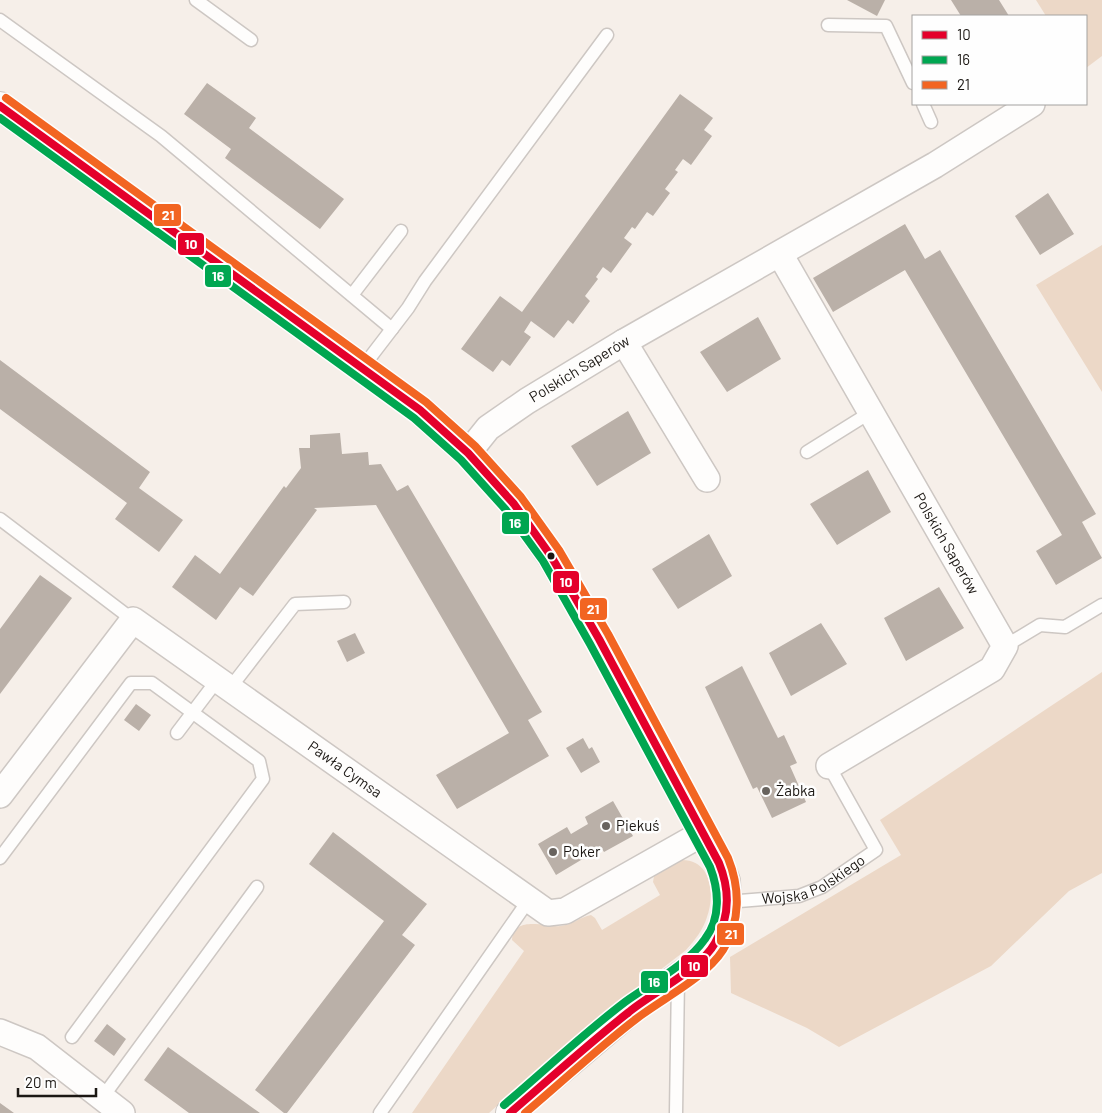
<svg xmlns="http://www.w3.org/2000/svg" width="1102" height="1113" viewBox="0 0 1102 1113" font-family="Barlow,sans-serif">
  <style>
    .green { fill: #ecd8c7 }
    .building { fill: #bab0a8 }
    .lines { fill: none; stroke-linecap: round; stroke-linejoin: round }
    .service-casing { stroke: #cdc7c3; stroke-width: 15 }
    .minor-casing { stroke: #cdc7c3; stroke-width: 28 }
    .tertiary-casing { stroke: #cdc7c3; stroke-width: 30 }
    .service { stroke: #fefdfc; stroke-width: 12 }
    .minor { stroke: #fefdfc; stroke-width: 25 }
    .tertiary { stroke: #fefdfc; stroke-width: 28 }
    .bus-1-casing { stroke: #fefefe; stroke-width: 11 }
    .bus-2-casing { stroke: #fefefe; stroke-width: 11 }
    .bus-3-casing { stroke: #fefefe; stroke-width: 11 }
    .bus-1 { stroke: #e4002b; stroke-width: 8 }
    .bus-2 { stroke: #00a651; stroke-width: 8 }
    .bus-3 { stroke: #f26522; stroke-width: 8 }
    .bus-dot { fill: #1b1713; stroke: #fefefe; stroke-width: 2 }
    .poi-dot { fill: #68635e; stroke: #fefefe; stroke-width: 2 }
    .labels { text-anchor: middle; stroke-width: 5; stroke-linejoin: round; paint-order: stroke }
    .street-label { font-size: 15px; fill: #1b1713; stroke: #fefefe }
    .poi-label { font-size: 15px; fill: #1b1713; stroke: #fefefe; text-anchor: start }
    .line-badge { stroke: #fefefe; stroke-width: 2 }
    .badge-label { font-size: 14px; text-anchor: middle; font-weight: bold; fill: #fff }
  </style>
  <rect width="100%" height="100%" fill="#f6efe9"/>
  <!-- green -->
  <path class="green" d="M1036,0H1102V56L1086,68V16H1046Z
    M1102,245V392L1036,285Z
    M1102,672V873L1069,891L991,966L839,1047L807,1028L731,993L730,957L901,855L880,820Z
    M682,860C712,860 715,895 707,917C703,930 695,940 686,950L579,1033L489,1113H412L524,951L512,940C514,914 548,928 560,926C572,925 580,917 591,915L595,918L602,930L660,895L653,882L654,876Z"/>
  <!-- building -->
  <path class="building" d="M847,0H885L877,16Z
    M951,0H999L1009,16H961Z
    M207,83L256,118L249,128L344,199L320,229L225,158L231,149L184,114Z
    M680,94L713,118L704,130L712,136L691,165L683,159L675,170L678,172L665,189L670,193L653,216L647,212L635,229L632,227L624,238L632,244L611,273L603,267L596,277L598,279L585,296L590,301L573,324L568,320L554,338L531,321L524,332L531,337L510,366L502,360L493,372L461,349L500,296L522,312Z
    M1048,193L1074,234L1040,255L1015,216Z
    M905,224L925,259L940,250L1096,514L1082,522L1102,558L1056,585L1036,551L1062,535L905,270L833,312L813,278Z
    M758,317L781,359L727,392L700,352Z
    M0,360L150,472L139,488L183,520L159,552L115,519L127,503L0,409Z
    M628,411L651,453L597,486L571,446Z
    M340,433L342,454L368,452L369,465L381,464L397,491L408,485L542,712L528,720L549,756L457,809L436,775L509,733L376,505L314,508L317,510L253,596L240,587L216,620L172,587L195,555L220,574L284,486L286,488L301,468L299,448H310V435Z
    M868,470L891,512L837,545L810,504Z
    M709,534L732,576L678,609L652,569Z
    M40,575L72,598L0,694V629Z
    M939,587L964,628L906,661L884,618Z
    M821,623L847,664L791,696L769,653Z
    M355,633L365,653L347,662L337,641Z
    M742,666L778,738L784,735L797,763L790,766L806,802L772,818L757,787L753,789L705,687Z
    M136,704L151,715L139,731L124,720Z
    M583,738L589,749L592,747L600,762L581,773L566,748Z
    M613,801L633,836L604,852L600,846L585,855L586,857L556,875L538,844L567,827L571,834L588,824L585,817Z
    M333,832L427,904L402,935L415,945L287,1113H284L255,1090L384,921L309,864Z
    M107,1024L126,1039L114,1056L94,1041Z
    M168,1047L260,1113H189L144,1080Z
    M0,1103L14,1113H0Z"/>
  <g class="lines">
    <!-- service casing -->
    <g class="service-casing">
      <g id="service">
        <path d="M196,0L251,40"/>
        <path d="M0,20L161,136L392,329"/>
        <path d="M828,25L886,26L913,83"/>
        <path d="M923,104L931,122"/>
        <path d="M352,295L401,231"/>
        <path d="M362,368L408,308L425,281L607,35"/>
        <path d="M807,452L871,412"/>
        <path d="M0,519L133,620"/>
        <path d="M1005,646L1040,625L1065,627L1102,605"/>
        <path d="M230,688L295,604L344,602"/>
        <path d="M177,733L218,679"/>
        <path d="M0,858L131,683H152L259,761L263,779L72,1037"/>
        <path id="s1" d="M727,902L799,896L822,887L876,850L829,766"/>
        <path d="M102,1098L257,887"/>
        <path d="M380,1113L528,901"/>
        <path d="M676,1113L678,978"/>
      </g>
    </g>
    <!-- minor casing -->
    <g class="minor-casing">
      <g id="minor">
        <path id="s2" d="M780,254L1005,646L992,669L829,766"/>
        <path d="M624,342L707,479"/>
        <path id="s3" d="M468,453L488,428L527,401L624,342L935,165L1032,104"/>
        <path id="s4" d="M0,795L133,620L548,913L565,911L703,833"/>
        <path d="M0,1032L37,1047L122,1113"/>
      </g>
    </g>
    <!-- tertiary casing -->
    <g class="tertiary-casing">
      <path id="tertiary" d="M0,106L420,410L468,453L514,504L551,556L599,639L719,863L726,881L727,902L725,922L714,945L691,968L630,1011L510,1113"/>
    </g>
    <!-- service -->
    <use href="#service" class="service"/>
    <!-- minor -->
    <use href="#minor" class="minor"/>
    <!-- tertiary -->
    <use href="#tertiary" class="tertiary"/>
    <!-- bus-1 casing -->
    <g class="bus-1-casing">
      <path id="bus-1" d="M0,106L420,410L468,453L514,504L551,556L599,639L719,863C730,890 730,917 715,943C700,970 653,992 629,1012C588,1044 550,1079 510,1113"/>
    </g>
    <!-- bus-2 casing -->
    <g class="bus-2-casing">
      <path id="bus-2" d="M0,118L414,418L461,460L506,510L543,561L590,644L710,867C719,890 721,918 705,939C686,966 651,983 625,1002C583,1034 544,1071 504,1105"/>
    </g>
    <!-- bus-3 casing -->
    <g class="bus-3-casing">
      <path id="bus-3" d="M6,98L426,402L475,446L521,497L559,550L608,634L728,858C740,888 741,921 723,950C705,978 663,998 636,1019C598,1048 562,1082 525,1113"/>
    </g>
    <!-- bus-1 -->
    <use href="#bus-1" class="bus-1"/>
    <!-- bus-2 -->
    <use href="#bus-2" class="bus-2"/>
    <!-- bus-3 -->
    <use href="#bus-3" class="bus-3"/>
  </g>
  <!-- markers -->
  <circle class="bus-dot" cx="551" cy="556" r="4.5"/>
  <g class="poi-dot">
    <circle cx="766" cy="791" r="5"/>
    <circle cx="606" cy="826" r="5"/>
    <circle cx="553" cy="852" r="5"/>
  </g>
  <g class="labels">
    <!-- street labels -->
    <g class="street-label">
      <text dy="5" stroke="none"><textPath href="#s3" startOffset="141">Polskich Saperów</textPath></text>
      <text dy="5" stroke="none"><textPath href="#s2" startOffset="334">Polskich Saperów</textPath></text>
      <text dy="5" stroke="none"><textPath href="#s4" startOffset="479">Pawła Cymsa</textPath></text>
      <text dy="5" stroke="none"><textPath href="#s1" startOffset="91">Wojska Polskiego</textPath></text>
    </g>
    <!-- poi labels -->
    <g class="poi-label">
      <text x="776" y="796">Żabka</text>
      <text x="616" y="831">Piekuś</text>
      <text x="563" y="857">Poker</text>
    </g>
  </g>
  <g class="line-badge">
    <rect x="153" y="203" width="29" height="24" rx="5" fill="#f26522"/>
    <rect x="177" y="232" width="28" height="24" rx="5" fill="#e4002b"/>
    <rect x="204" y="264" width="28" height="24" rx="5" fill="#00a651"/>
    <rect x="501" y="511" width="29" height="24" rx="5" fill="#00a651"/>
    <rect x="552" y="570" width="28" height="24" rx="5" fill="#e4002b"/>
    <rect x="579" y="597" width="29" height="24" rx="5" fill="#f26522"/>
    <rect x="716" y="922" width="29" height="24" rx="5" fill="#f26522"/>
    <rect x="680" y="954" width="29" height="24" rx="5" fill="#e4002b"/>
    <rect x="640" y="970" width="29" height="24" rx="5" fill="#00a651"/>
  </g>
  <g class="badge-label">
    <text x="168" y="220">21</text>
    <text x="191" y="249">10</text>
    <text x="218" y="281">16</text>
    <text x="515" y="528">16</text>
    <text x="566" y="587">10</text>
    <text x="593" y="614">21</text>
    <text x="731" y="939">21</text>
    <text x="694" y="971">10</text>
    <text x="654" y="987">16</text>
  </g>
  <!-- legend -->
  <rect x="912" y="15" width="175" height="90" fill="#fefefe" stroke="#a3a2a0"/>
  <rect x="922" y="31" width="25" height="8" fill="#e4002b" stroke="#a3a2a0"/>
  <text x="957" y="40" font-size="15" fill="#1b1713">10</text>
  <rect x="922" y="56" width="25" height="8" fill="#00a651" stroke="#a3a2a0"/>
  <text x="957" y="65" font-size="15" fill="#1b1713">16</text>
  <rect x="922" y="81" width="25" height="8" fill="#f26522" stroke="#a3a2a0"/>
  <text x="957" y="90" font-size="15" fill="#1b1713">21</text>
  <!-- scale -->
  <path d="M18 1088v8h78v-8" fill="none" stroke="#1b1713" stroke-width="2.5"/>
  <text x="25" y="1088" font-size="15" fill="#1b1713" stroke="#fefefe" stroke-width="4" paint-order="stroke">20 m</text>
</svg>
